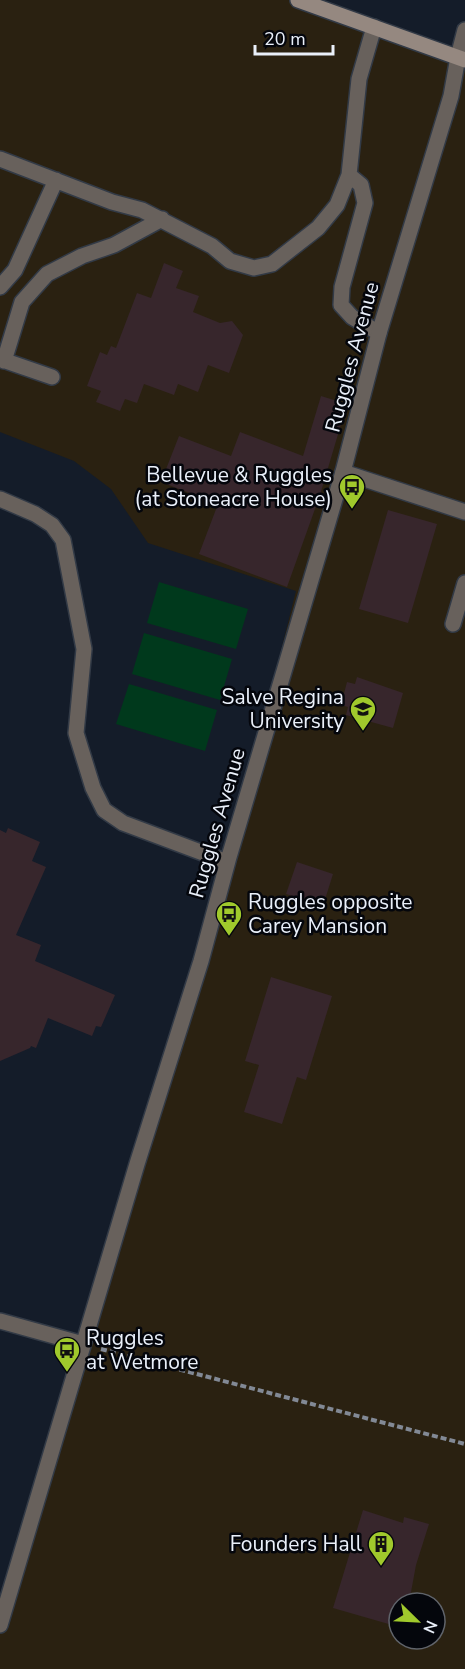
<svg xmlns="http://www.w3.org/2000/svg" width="465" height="1669" viewBox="0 0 465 1669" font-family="'Nunito Sans',sans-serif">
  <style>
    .education { fill: #2a2111; fill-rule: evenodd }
    .green { fill: #00391c }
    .building { fill: #37262c }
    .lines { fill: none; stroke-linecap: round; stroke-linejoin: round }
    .service-casing { stroke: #323a46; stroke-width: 18 }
    .minor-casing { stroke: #323a46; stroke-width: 18 }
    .tertiary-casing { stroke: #323a46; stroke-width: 18 }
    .secondary-casing { stroke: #323a46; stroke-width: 18 }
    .path { stroke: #828995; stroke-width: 4; stroke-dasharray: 6 3; stroke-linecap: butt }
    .service { stroke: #68615c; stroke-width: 15 }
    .minor { stroke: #68615c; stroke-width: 15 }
    .tertiary { stroke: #68615c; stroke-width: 15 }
    .secondary { stroke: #958880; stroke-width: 15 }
    .labels { text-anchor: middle; stroke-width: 5; stroke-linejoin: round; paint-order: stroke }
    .street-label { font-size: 21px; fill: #eaf0fa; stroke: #04060c }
    .poi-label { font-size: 21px; fill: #eaf0fa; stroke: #04060c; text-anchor: end }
  </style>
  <rect width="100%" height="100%" fill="#141c29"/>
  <!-- education -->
  <path class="education" d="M0,0H299L465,60V1669H0V1625L229,857L296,591L148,543L111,489L74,461L0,432ZM399,1603H435V1639H399Z"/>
  <!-- green -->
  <path class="green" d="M159,582L248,609L236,649L147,623Z
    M144,633L232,659L220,700L132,674Z
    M129,684L217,710L205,751L116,724Z"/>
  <!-- building -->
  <path class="building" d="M164,263L183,271L176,288L199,296L193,312L220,323L232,321L243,335L229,373L208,365L198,392L178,384L174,395L144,384L137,403L125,399L120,411L96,402L101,391L87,386L100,352L107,355L111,346L116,348L137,293L151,298Z
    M321,396L347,404L320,495L287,587L199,554L218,504L161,482L179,436L231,456L240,432L303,456Z
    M388,510L437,524L408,623L359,609Z
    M357,677L403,693L393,728L346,715L348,707L341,705L347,682L355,684Z
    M8,828L40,842L32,861L46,867L16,935L41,945L35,961L115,995L101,1027L96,1026L92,1036L48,1018L36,1048L31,1046L30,1048L0,1061V830L6,833Z
    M297,862L333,874L323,906L286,894Z
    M271,977L332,996L306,1080L297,1077L282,1124L244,1112L259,1065L245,1061Z
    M363,1510L403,1523L404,1517L429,1524L416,1565L409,1603H399V1622L393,1621L392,1625L333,1608Z"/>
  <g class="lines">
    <!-- service casing -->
    <g class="service-casing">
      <path id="service" d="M0,159L112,202L142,210L212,246L230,261L254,268L272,264L318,228L337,205L349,175L359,79L374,27
        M349,175L361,185L365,203L342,287L341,305L352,317L379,333
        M0,287L15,270L56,180
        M0,359L52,377
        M4,361L22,302L47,274L82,256L114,245L162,219
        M343,472L465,512
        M0,499L35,514L52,525L63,540L84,649L76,733L93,788L104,810L123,823L227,862
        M453,624L465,583"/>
    </g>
    <!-- minor casing -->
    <g class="minor-casing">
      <path id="minor" d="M0,1321L83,1344
        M0,1625L137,1164L201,961L229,857L343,472L379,333L451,96L458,57"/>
    </g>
    <!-- tertiary casing -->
    <g class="tertiary-casing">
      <path id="tertiary" d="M458,57L465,30"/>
    </g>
    <!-- secondary casing -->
    <g class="secondary-casing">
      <path id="secondary" d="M298,0L465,60"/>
    </g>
    <!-- path -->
    <path class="path" d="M101,1349L465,1444"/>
    <!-- service -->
    <use href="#service" class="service"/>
    <!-- minor -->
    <use href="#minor" class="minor"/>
    <!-- tertiary -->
    <use href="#tertiary" class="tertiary"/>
    <!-- secondary -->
    <use href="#secondary" class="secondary"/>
  </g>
  <!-- icons -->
  <defs>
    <g id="bus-pin" transform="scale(1.35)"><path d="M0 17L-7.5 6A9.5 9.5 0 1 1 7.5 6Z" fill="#a0c92c" stroke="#04060c"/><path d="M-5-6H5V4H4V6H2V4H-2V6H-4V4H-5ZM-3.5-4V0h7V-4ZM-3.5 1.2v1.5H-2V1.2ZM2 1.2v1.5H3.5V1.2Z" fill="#111"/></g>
    <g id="university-pin" transform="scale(1.35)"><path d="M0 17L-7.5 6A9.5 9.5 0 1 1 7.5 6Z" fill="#a0c92c" stroke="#04060c"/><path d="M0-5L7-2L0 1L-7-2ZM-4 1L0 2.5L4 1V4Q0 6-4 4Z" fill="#111"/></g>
    <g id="building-pin" transform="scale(1.35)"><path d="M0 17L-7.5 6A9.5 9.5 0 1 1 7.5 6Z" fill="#a0c92c" stroke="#04060c"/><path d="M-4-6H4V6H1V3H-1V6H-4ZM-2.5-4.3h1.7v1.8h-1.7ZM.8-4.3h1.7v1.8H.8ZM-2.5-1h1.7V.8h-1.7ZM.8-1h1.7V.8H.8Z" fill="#111"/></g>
  </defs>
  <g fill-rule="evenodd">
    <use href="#bus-pin" x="352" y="487"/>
    <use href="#university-pin" x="363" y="709"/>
    <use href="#bus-pin" x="229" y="914"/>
    <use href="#bus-pin" x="67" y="1350"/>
    <use href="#building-pin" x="381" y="1544"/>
  </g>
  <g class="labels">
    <!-- street labels -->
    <g class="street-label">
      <text transform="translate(352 357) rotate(-75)" y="7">Ruggles Avenue</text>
      <text transform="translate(217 823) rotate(-74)" y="7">Ruggles Avenue</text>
    </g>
    <!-- poi labels -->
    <g class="poi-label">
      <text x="332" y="482">Bellevue &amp; Ruggles<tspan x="332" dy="24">(at Stoneacre House)</tspan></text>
      <text x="344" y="704">Salve Regina<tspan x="344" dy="24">University</tspan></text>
      <text x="248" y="909" text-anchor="start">Ruggles opposite<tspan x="248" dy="24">Carey Mansion</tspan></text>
      <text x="86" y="1345" text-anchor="start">Ruggles<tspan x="86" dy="24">at Wetmore</tspan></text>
      <text x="362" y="1551">Founders Hall</text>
    </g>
  </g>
  <!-- north arrow -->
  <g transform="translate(417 1621) rotate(114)"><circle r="28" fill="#04060c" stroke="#60646b" stroke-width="1.5"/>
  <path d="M0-4.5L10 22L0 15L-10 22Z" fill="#a0c92c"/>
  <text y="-9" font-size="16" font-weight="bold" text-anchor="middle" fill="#eaf0fa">N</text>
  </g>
  <!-- scale -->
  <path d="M255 45v9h78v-9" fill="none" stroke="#eaf0fa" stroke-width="3"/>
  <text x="264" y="45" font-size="18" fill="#eaf0fa" stroke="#04060c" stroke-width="4.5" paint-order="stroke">20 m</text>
</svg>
